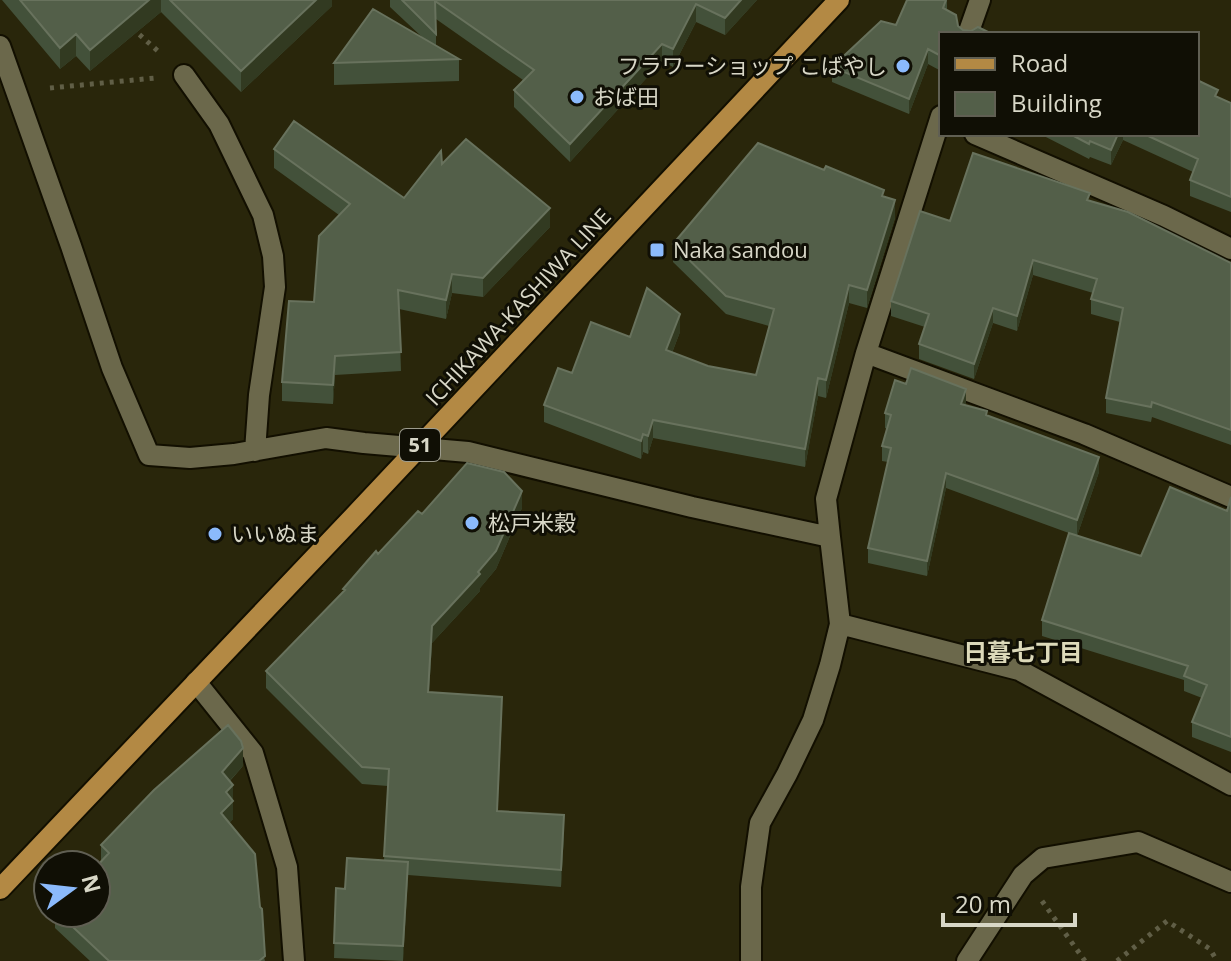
<svg xmlns="http://www.w3.org/2000/svg" width="1231" height="961" viewBox="0 0 1231 961" font-family="'Open Sans','Noto Sans JP',sans-serif">
  <style>
    .lines { fill: none; stroke-linecap: round; stroke-linejoin: round }
    .minor-casing { stroke: #120f00; stroke-width: 24 }
    .major-casing { stroke: #120f00; stroke-width: 24 }
    .path { stroke: #605e46; stroke-width: 5; stroke-dasharray: 4 6; stroke-linecap: butt }
    .minor { stroke: #6b684b; stroke-width: 20 }
    .major { stroke: #b38944; stroke-width: 20 }
    .wall { fill: #43513a }
    .shaded-wall { fill: #323a21 }
    .building { fill: #535f49; stroke: #68725d; stroke-width: 2 }
    .poi-dot { fill: #8bbafc; stroke: #100f05; stroke-width: 3 }
    .labels { text-anchor: middle; stroke-width: 6; stroke-linejoin: round; paint-order: stroke }
    .shield { fill: #100f05; stroke: #9c9b8d; stroke-width: 2 }
    .shield-label { font-size: 20px; font-weight: bold; fill: #d8d7c7 }
    .poi-label { font-size: 22px; fill: #d8d7c7; stroke: #100f05; text-anchor: start }
    .street-label { font-size: 22px; fill: #d8d7c7; stroke: #100f05 }
    .neighbourhood-label { font-size: 24px; font-weight: bold; fill: #dddaba; stroke: #100f05 }
  </style>
  <rect width="100%" height="100%" fill="#29260b"/>
  <g class="lines">
    <!-- minor casing -->
    <g class="minor-casing">
      <path id="minor" d="M968,34L980,0
        M0,46L71,246L112,368L149,455L190,458L234,454L326,438L364,443L468,452L692,507L830,537L826,499L866,353L941,116
        M184,75L219,124L263,215L273,256L275,287L259,395L255,451
        M975,134L1164,216L1231,249
        M866,353L1084,434L1231,497
        M840,624L1019,670L1231,785
        M196,682L253,753L287,867L294,961
        M751,961V887L760,823L787,774L813,720L830,665L840,624L830,537
        M967,961L1023,875L1043,858L1138,842L1231,882"/>
    </g>
    <!-- major casing -->
    <g class="major-casing">
      <path id="major" d="M0,889L360,510L839,0"/>
    </g>
    <!-- path -->
    <path class="path" d="M132,28L160,53
      M50,88L155,78
      M1042,901L1085,961
      M1117,961L1167,921L1210,949L1217,961"/>
    <!-- minor -->
    <use href="#minor" class="minor"/>
    <!-- major -->
    <use href="#major" class="major"/>
  </g>
  <!-- wall -->
  <path class="wall" d="M2,0H332V6L241,92L161,12L90,71L76,56L60,69Z
    M390,0H757L725,35L696,22L673,67L662,61L570,162L514,107V90L523,80L436,19V46L459,59V81L334,85V63L422,37L390,7Z
    M947,0V11L958,26L963,30L992,34H941V71L928,64L909,114L832,82V67L896,25Z
    M1218,97L1231,103V212L1190,196V180L1193,172L1123,140L1111,165L1090,157L1089,159L1040,134H1197Z
    M274,149L404,198L442,164L550,227L483,297L452,293L446,319L399,309L401,371L335,375L333,404L282,401V382L314,302L339,215L274,168Z
    M884,196L895,218L867,308L849,303L826,398L818,396L805,467L653,438L648,454L643,452L641,459L544,422V405L572,373L630,337L680,332L672,353L708,366L756,375L769,326L726,314L673,262V244Z
    M1090,201L1231,263V445L1152,417L1151,422L1106,413V398L1120,322L1091,314V299L1093,293L1033,275L1017,331L993,323L974,379L919,359V344L925,327L891,316V301L950,221Z
    M966,405L1099,472L1077,536L946,488L927,576L868,563V548L888,462L882,461V446L887,429L885,428V413Z
    M1231,497V752L1192,737V722L1202,698L1184,691V680L1042,636V620L1141,556L1227,511Z
    M522,508L496,569L480,588V591L432,643L429,692L502,714L497,811L564,833L561,887L408,875L403,961L334,958L336,888L345,889L384,860L388,786L362,784L266,688V671L343,592V589L378,554L422,514Z
    M243,766L230,781L233,785V819L229,823L265,961H90L55,928V913H96L101,861V845Z"/>
  <!-- shaded-wall -->
  <path class="shaded-wall" d="M149,0H161V12L90,71V50Z
    M316,0H332V6L241,92V71Z
    M741,0H757L725,35V18Z
    M696,4V22L673,67V49Z
    M76,34V56L60,69V48Z
    M662,44V61L570,162V144Z
    M928,49V64L909,114V99Z
    M1118,134H1123V140L1111,165V150Z
    M895,200V218L867,308V290Z
    M550,208V227L483,297V278Z
    M1033,260V275L1017,331V316Z
    M452,274V293L446,319V300Z
    M849,285V303L826,398V380Z
    M993,308V323L974,379V364Z
    M680,314V332L666,368V350Z
    M335,356V375L333,404V385Z
    M818,378V396L805,467V449Z
    M966,389V404L961,419V404Z
    M653,420V438L648,454V436Z
    M643,434V452L641,459V441Z
    M1099,457V472L1077,536V520Z
    M946,473V488L927,576V561Z
    M522,491V508L496,569L480,588V591L432,643L428,709L432,626L478,572Z
    M502,697V714L497,828V811Z
    M243,748V766L222,789V772Z
    M233,785V819L221,831V813L226,792Z
    M564,815V833L561,887V870Z
    M408,862V877L403,961V946Z"/>
  <!-- building -->
  <path class="building" d="M20,0H149L90,50L76,34L60,48Z
    M170,0H316L241,71Z
    M402,0H741L725,18L696,4L673,49L662,44L570,144L514,90L534,70L435,1L436,34Z
    M907,0H946L943,8L956,15L958,26L963,30L971,31L978,27L992,34H941V56L928,49L909,99L832,67L881,21L896,25Z
    M373,9L459,59L334,63Z
    M1197,80L1218,90L1215,96L1231,103V197L1190,180L1198,159L1144,134H1197Z
    M294,121L404,198L441,151L442,164L466,139L550,208L483,278L452,274L446,300L398,290L401,352L335,356L333,385L282,382L289,301L314,302L319,236L350,204L274,149Z
    M1070,134H1118L1111,150L1090,141L1089,144Z
    M758,143L824,170L826,166L884,190L882,196L895,200L867,290L849,285L826,380L818,378L805,449L653,420L648,436L643,434L641,441L544,405L558,368L572,373L591,322L630,337L647,288L680,314L666,350L708,366L756,375L774,309L726,296L673,244Z
    M973,153L1090,193L1087,200L1128,212L1231,263V430L1152,402L1151,407L1106,398L1123,308L1091,299L1097,279L1033,260L1017,316L993,308L974,364L919,344L929,314L891,301L920,211L950,221Z
    M911,368L966,389L961,404L987,411L986,415L1099,457L1077,520L946,473L927,561L868,548L891,448L882,446L891,415L885,413L895,380L906,384Z
    M467,463L504,472L522,491L496,551L478,572L480,574L432,626L428,692L502,697L497,811L564,815L561,870L384,856L389,769L362,767L266,671L345,590L343,589L376,551L378,554L418,511L422,514Z
    M1170,487L1227,511L1231,497V737L1192,722L1207,685L1184,676L1188,666L1042,620L1069,533L1141,556Z
    M228,725L241,741L243,748L222,772L233,785L226,792L233,801L221,813L255,854L260,907L262,909L265,956L259,961H109L58,913H96V867L109,853L101,845L154,790Z
    M347,858L408,862L403,946L334,943L336,888L345,889Z"/>
  <!-- markers -->
  <g class="poi-dot">
    <circle cx="903" cy="66" r="8"/>
    <circle cx="577" cy="97" r="8"/>
    <rect x="649" y="242" width="16" height="16" rx="4"/>
    <circle cx="472" cy="523" r="8"/>
    <circle cx="215" cy="534" r="8"/>
  </g>
  <g class="labels">
    <!-- shield labels -->
    <rect class="shield" x="400" y="429" width="40" height="32" rx="6"/>
    <g class="shield-label">
      <text x="420" y="452">51</text>
    </g>
    <!-- poi labels -->
    <g class="poi-label">
      <text x="887" y="74" text-anchor="end">フラワーショップ こばやし</text>
      <text x="593" y="105">おば田</text>
      <text x="673" y="258">Naka sandou</text>
      <text x="488" y="531">松戸米穀</text>
      <text x="231" y="542">いいぬま</text>
    </g>
    <!-- street labels -->
    <g class="street-label">
      <text transform="translate(518 307) rotate(-47)" y="8">ICHIKAWA-KASHIWA LINE</text>
    </g>
    <!-- neighbourhood labels -->
    <g class="neighbourhood-label">
      <text x="1023" y="661">日暮七丁目</text>
    </g>
  </g>
  <!-- legend -->
  <rect x="939" y="32" width="260" height="104" fill="#100f05" stroke="#605f53" stroke-width="2"/>
  <rect x="955" y="58" width="40" height="12" fill="#b38944" stroke="#605f53" stroke-width="2"/>
  <text x="1011" y="72" font-size="24" fill="#d8d7c7">Road</text>
  <rect x="955" y="92" width="40" height="24" fill="#535f49" stroke="#605f53" stroke-width="2"/>
  <text x="1011" y="112" font-size="24" fill="#d8d7c7">Building</text>
  <!-- north arrow -->
  <g transform="translate(72 889) rotate(75)"><circle r="38" fill="#100f05" stroke="#605f53" stroke-width="2"/>
  <path d="M0-6L14 30L0 20L-14 30Z" fill="#8bbafc"/>
  <text y="-12" font-size="22" font-weight="bold" text-anchor="middle" fill="#d8d7c7">N</text>
  </g>
  <!-- scale -->
  <path d="M943 913v12h132v-12" fill="none" stroke="#d8d7c7" stroke-width="4"/>
  <text x="955" y="913" font-size="24" fill="#d8d7c7" stroke="#100f05" stroke-width="6" paint-order="stroke">20 m</text>
</svg>
